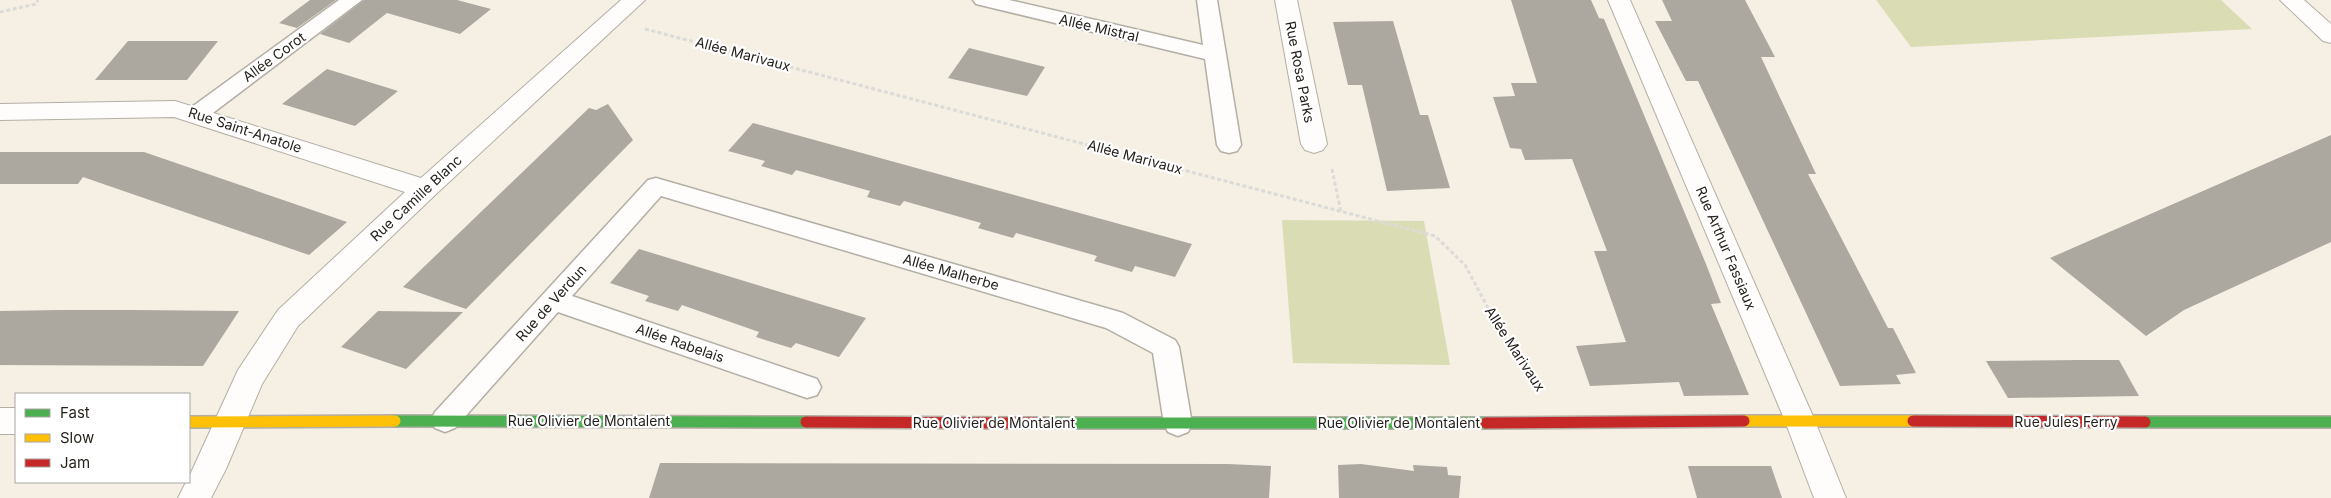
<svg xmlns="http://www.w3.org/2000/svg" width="2331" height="498" viewBox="0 0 2331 498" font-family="Inter,sans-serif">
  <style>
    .green { fill: #daddb4 }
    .building { fill: #aca8a0 }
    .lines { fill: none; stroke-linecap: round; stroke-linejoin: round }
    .lane-casing { stroke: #b3afa6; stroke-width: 3 }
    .street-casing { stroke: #b3afa6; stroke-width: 2 }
    .fast-casing { stroke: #b3afa6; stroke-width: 14 }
    .slow-casing { stroke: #b3afa6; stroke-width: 14 }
    .jam-casing { stroke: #b3afa6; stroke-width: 14 }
    .path { stroke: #dcdbd8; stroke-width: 3; stroke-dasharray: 4 2.5; stroke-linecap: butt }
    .lane { fill: #fefdfb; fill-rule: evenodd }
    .street { fill: #fefdfb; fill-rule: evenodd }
    .fast { stroke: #4caf50; stroke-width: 11 }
    .slow { stroke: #ffc107; stroke-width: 11 }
    .jam { stroke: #c62828; stroke-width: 11 }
    .labels { text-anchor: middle; stroke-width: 4.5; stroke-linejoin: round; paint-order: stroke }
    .street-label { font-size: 14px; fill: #231f19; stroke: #fff }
  </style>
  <rect width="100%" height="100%" fill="#f5efe4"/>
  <!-- green -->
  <path class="green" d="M1876,0H2221L2252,29L1911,47Z
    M1282,220L1424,221L1450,365L1293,363Z"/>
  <!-- building -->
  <path class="building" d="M310,0H336L297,28L279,23Z
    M364,0H457L491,9L460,34L387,13L349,43L320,34Z
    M1511,0H1591L1599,18L1604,19L1706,264L1721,303L1711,304L1749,395L1684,396L1679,382L1590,386L1576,346L1626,342L1594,251H1607L1572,159L1525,160L1521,149L1510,148L1493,97L1515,96L1511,83H1537Z
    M1662,0H1745L1775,57H1761L1816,174H1808L1888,328H1893L1916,373L1896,375L1901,384L1840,386L1698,81H1686L1655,21H1672Z
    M1393,21L1420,115H1428L1450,188L1387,191L1362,85H1348L1333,22Z
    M128,41H218L187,80H95Z
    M969,48L1045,67L1027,96L948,78Z
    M327,69L398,91L355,126L282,104Z
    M608,104L633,140L466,309L403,287L589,108L596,110Z
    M753,123L1192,244L1175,277L1135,266L1132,272L1094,261L1097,256L1016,233L1013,238L978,228L981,223L904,201L900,206L867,197L870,191L796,170L792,175L761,166L765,161L728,151Z
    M2331,135V242L2184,310L2146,336L2050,258Z
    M0,152H144L347,222L309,255L83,177L78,184H0Z
    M639,249L866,318L839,357L796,343L791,348L756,337L759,332L682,305L678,311L645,301L649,296L610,283Z
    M61,310H133L239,311L203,366L0,365V311Z
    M378,311L463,312L406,369L341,347Z
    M2079,360H2119L2139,396L2008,398L1986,361Z
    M660,463L1228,464L1271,466L1269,498H649Z
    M1361,464L1414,471L1413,465L1447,467L1448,475L1461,476L1459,498H1339L1338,465Z
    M1688,466H1771L1782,498H1697Z"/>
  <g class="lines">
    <!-- lane casing -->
    <g class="lane-casing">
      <path id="lane" d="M339,0H362L205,119L197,121L189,119L186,114L189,109Z
        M973,0H1009L1203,45L1197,0H1217L1241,145L1237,151L1229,153L1221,151L1217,145L1205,59L976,4Z
        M656,178L1123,313L1175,340L1179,347L1192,424L1188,432L1178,436L1168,432L1164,424L1153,353L1106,328L661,196L572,296L817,379L821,387L817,395L807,398L558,312L455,428L445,432L435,428L431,420L435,412L648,180Z"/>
    </g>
    <!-- street casing -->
    <g class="street-casing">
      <path id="street" d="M621,0H645L434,196L298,326L262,384L226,469L211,498H178L186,482H189V477L238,370L278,310L405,192L174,117L0,120V104L175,101L421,178Z
        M1275,0H1297L1327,144L1323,150L1314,153L1305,150L1301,144Z
        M1608,0H1630L1815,421L1846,498H1814L1785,421Z
        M2280,0H2304L2331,24V43L2323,41Z
        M0,408H16V434H0Z"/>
    </g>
    <!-- fast casing -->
    <g class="fast-casing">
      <path id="fast" d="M395,421L806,422
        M2145,422H2331
        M1044,423H1486"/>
    </g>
    <!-- slow casing -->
    <g class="slow-casing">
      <path id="slow" d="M1744,421H1913
        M189,422L395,421"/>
    </g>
    <!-- jam casing -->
    <g class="jam-casing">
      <path id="jam" d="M1913,421L2145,422
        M806,422L1044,423
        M1486,423L1744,421"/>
    </g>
    <!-- path -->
    <path class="path" d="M0,12L36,4L38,0
      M645,29L1435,236L1465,265L1501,332L1540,387
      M1332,169L1341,212"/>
    <!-- lane -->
    <use href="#lane" class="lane"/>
    <!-- street -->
    <use href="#street" class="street"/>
    <!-- fast -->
    <use href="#fast" class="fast"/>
    <!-- slow -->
    <use href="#slow" class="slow"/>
    <!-- jam -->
    <use href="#jam" class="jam"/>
  </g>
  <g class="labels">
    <!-- street labels -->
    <g class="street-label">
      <text transform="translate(1099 28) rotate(13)" y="5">Allée Mistral</text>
      <text transform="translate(743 54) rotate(15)" y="5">Allée Marivaux</text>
      <text transform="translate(274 57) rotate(-36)" y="5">Allée Corot</text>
      <text transform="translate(1300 72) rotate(79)" y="5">Rue Rosa Parks</text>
      <text transform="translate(245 130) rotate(18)" y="5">Rue Saint-Anatole</text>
      <text transform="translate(1135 157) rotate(15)" y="5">Allée Marivaux</text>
      <text transform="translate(416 198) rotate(-43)" y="5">Rue Camille Blanc</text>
      <text transform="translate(1726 248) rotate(67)" y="5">Rue Arthur Fassiaux</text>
      <text transform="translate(951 272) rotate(16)" y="5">Allée Malherbe</text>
      <text transform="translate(551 303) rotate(-48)" y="5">Rue de Verdun</text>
      <text transform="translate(680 343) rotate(19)" y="5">Allée Rabelais</text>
      <text transform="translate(1515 349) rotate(57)" y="5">Allée Marivaux</text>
      <text x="589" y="426">Rue Olivier de Montalent</text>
      <text x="2066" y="427">Rue Jules Ferry</text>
      <text x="994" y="428">Rue Olivier de Montalent</text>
      <text x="1399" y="428">Rue Olivier de Montalent</text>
    </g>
  </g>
  <!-- legend -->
  <rect x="15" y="393" width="175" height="90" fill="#ffffff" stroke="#a7a5a3"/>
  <rect x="25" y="409" width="25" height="8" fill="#4caf50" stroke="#a7a5a3"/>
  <text x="60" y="418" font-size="15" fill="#231f19">Fast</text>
  <rect x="25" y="434" width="25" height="8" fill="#ffc107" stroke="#a7a5a3"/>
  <text x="60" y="443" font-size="15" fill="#231f19">Slow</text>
  <rect x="25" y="459" width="25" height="8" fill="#c62828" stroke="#a7a5a3"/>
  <text x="60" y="468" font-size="15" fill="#231f19">Jam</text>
</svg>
